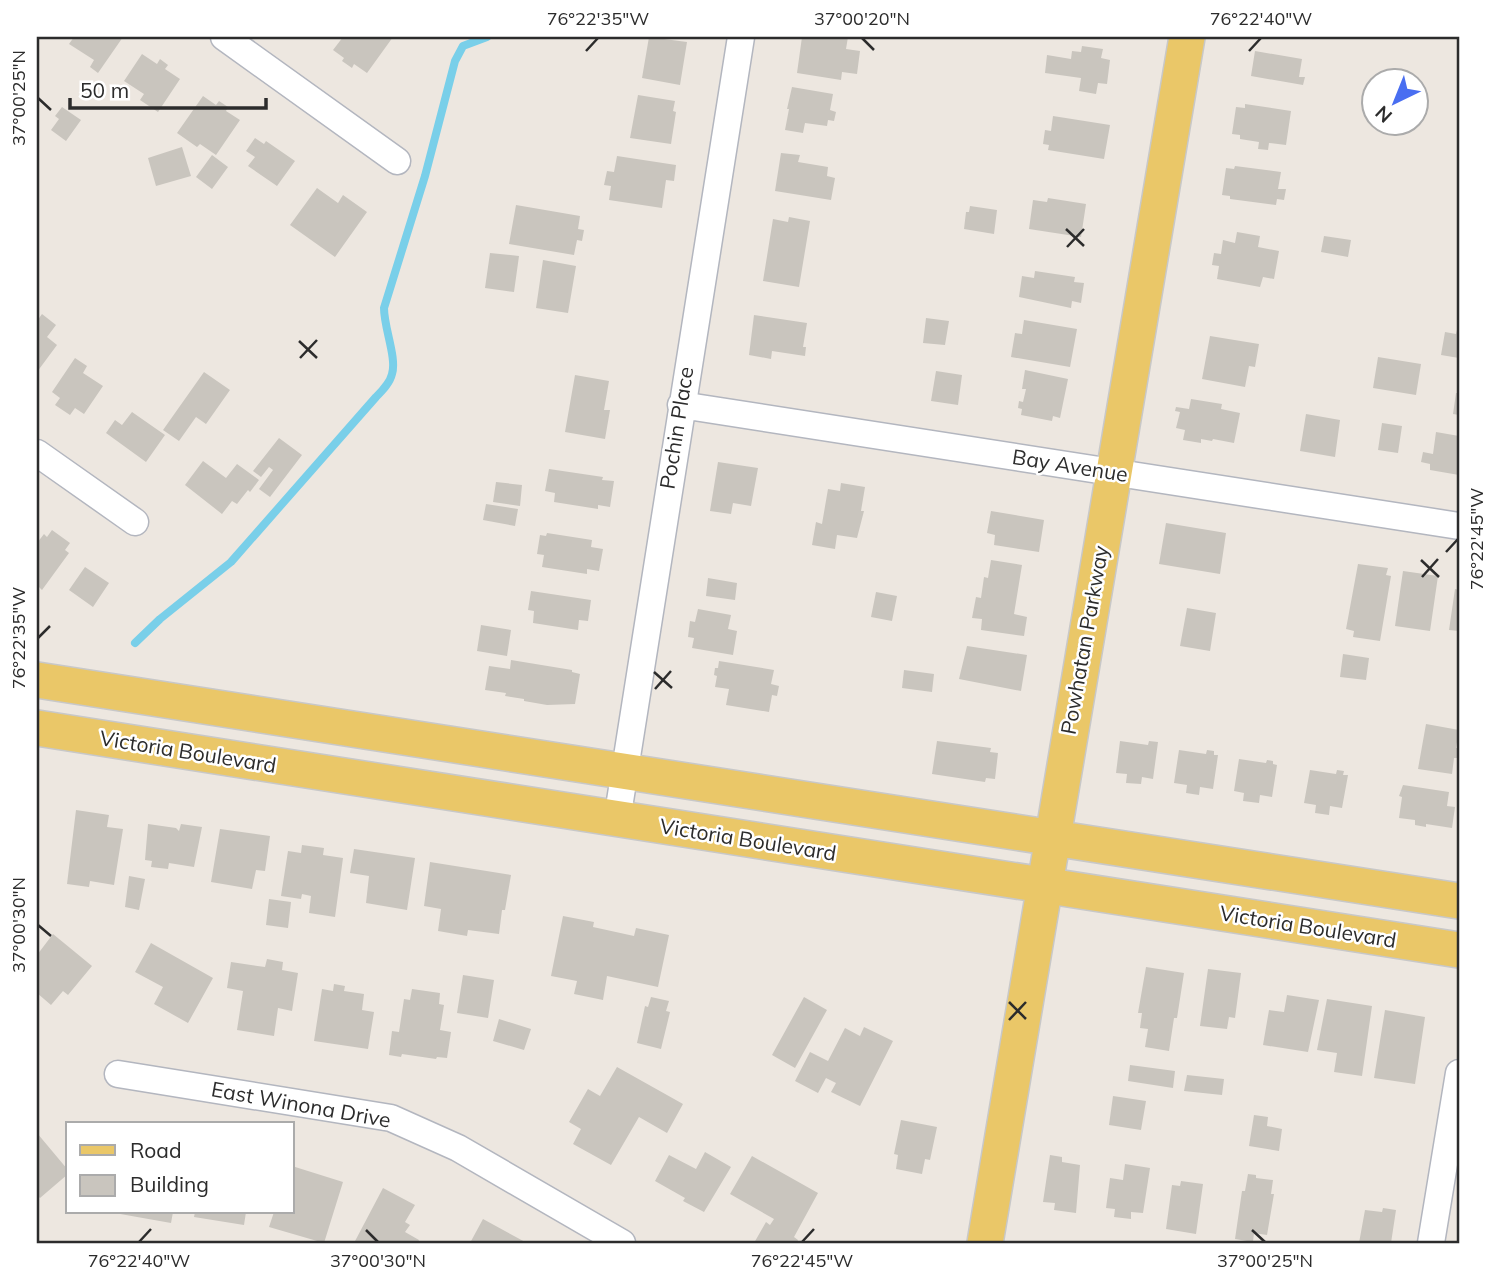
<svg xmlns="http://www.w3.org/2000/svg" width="1496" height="1280" viewBox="0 0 1496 1280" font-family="Mulish,sans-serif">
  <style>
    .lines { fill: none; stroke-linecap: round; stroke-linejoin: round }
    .stream { stroke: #79cfe9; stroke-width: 8 }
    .building { fill: #c9c5be }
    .minor-casing { stroke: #b3b6bf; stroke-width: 29 }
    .major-casing { stroke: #c8c8c8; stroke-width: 38 }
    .minor { stroke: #fff; stroke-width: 26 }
    .major { stroke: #eac768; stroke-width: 35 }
    .ticks { fill: none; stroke: #2c2c2c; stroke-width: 2.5 }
    .labels { text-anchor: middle; stroke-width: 5; stroke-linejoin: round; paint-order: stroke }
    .street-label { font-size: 21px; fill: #2c2c2c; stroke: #fff }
    .neatline { fill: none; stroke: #2c2c2c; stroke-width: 2.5 }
    .ticks-label { font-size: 18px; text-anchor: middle; fill: #2c2c2c }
  </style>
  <rect width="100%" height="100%" fill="#ede7e0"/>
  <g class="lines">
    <!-- stream -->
    <path class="stream" d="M135,643L160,619L231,562L376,397C382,391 390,383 392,374C397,358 384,328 384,308L425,176L455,61L463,46L487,37"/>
  </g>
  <!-- building -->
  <path class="building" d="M74,37H123L98,73L90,67L94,60L69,44Z
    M343,37H393L367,73L354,64L352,68L342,61L344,58L333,50Z
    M649,37L687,42L680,85L642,78Z
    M802,37H848L846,49L860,51L857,74L842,72L841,80L797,73Z
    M1082,46L1103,49L1101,58L1110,60L1107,84L1098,83L1096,94L1079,91L1081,78L1045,73L1047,55L1071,59L1072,51L1081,52Z
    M1255,51L1302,59L1299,77H1305L1303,85L1251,76Z
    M142,54L157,64L160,59L168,65L165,69L180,79L158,112L140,100L144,94L124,81Z
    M792,87L833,94L830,110L836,112L834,121L828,120L827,126L805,123L803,133L785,130L789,109H787Z
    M638,95L675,101L673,111L676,112L671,144L630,138Z
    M203,96L216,105L219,101L228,107L226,111L240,120L216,155L200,144L197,147L177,133Z
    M1245,104L1291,111L1286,145L1269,143L1268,150L1258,149L1259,142L1240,139V135L1232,134L1236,107L1245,108Z
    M62,107L81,120L66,141L51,130L59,119L55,116Z
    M1053,116L1110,125L1104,159L1048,150L1049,145L1043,144L1045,130L1051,131Z
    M255,138L264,144L266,141L295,161L277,186L248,166L255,157L246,151Z
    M182,147L191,176L156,186L148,158Z
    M781,153L800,155L798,162L828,167L827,176L835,178L831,200L775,191Z
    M212,155L228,167L212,189L196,177Z
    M617,156L676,165L674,181L666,180L662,208L609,200L611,186L604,185L607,171L614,172Z
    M1235,166L1281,172L1278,189H1286L1284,200L1277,199L1276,205L1230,199V196L1222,195L1226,168L1234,169Z
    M317,188L338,203L343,195L367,212L335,257L290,225Z
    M1048,198L1086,204L1081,237L1029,229L1033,200L1047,202Z
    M516,205L580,216L578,229L584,230L582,241L577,240L574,255L509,244Z
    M970,206L997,210L994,234L964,229L966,212H969Z
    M789,217L810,221L799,287L763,281L773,219L788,222Z
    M1237,232L1260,236L1258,247L1279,251L1274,279L1263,277L1260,287L1217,279L1219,266L1212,265L1214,253L1221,254L1223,240L1235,243Z
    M1324,236L1351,240L1348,257L1321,252Z
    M490,253L519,256L514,292L485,288Z
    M543,260L576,266L568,313L536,308Z
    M1035,271L1075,277L1074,282L1084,283L1081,303L1072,301L1071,308L1019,297L1022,276L1034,278Z
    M42,314L56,325L47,337L57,345L37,372V321Z
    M754,315L807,323L803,347H806L805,356L772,351L771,359L749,355Z
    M926,318L949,321L945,345L923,343Z
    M1024,320L1077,329L1070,367L1011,357L1015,333L1022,334Z
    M1458,326L1459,358L1441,355L1445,332L1456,334Z
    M1210,336L1259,344L1255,367L1249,366L1245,387L1202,379Z
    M1378,357L1421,364L1416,395L1373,388Z
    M75,358L87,366L83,373L103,386L84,414L75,408L70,415L55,405L60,398L52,392Z
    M1025,370L1068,379L1060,418L1053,416L1052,421L1021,415L1022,409L1018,408L1019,401L1023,402L1026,389H1022Z
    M936,371L962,375L958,405L931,401Z
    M204,372L230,390L206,424L196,417L179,441L163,430Z
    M575,375L609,381L604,410H610L605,439L565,432Z
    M1456,393H1459V415L1453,414Z
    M1191,399L1222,404L1221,409L1240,413L1234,443L1213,439L1212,441L1201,439V443L1183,440L1185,430L1176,428L1180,412L1175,411L1176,407L1189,409Z
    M132,412L165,435L146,462L106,433L115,420L122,425Z
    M1306,414L1340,420L1335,457L1300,451Z
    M1382,423L1402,426L1398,453L1378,450Z
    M1436,432L1459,436V475L1430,470V464L1421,462L1423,452L1433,454Z
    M279,438L302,455L270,497L259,489L273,470L269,467L261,477L253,471Z
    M203,461L226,478L237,464L259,480L250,492L248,490L237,504L232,501L222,514L185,485Z
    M718,462L758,468L751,506L733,503L731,514L710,511Z
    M549,469L603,477L602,480L614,481L610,507L598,505V509L554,502L555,493L545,491Z
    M496,482L522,485L520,506L493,502Z
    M841,483L865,487L861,511H864L857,538L837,535L835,549L812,545L816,522L822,524L828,489L840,491Z
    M486,504L518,509L515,526L483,520Z
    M991,511L1044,520L1039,552L994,545L995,535L987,533Z
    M1166,523L1226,533L1220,574L1159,564Z
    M52,530L70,543L65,550L69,553L42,590L37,585V543L44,534L47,537Z
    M547,533L592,540L591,547L603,549L599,571L587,569V574L542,567L544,555L537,554L540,535L546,536Z
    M991,560L1022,565L1014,614L1027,617L1024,636L981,630L982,619L972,618L976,597L981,598L984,577L988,578Z
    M1358,564L1388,568L1386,575L1391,576L1380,641L1353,637L1354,631L1346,629Z
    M85,567L109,583L93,607L69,590Z
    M1403,571L1438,576L1430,631L1395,626Z
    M708,578L737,583L735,600L706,596Z
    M1455,589L1459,590V631L1449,630Z
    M531,591L591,600L588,621L579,620L578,630L533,623L534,611L528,610Z
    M876,592L897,596L892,621L871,617Z
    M1187,608L1216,613L1210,651L1180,646Z
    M698,609L731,615L728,629L737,631L733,655L692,648L694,638L688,637L690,621L695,622Z
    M481,625L511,630L507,656L477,651Z
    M967,646L1027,655L1021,691L959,679Z
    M1343,654L1369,658L1366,680L1340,677Z
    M511,660L572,670V672L580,674L575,704L547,705L524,701V699L505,696L506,693L485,690L489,666L510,669Z
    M719,661L774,670L771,684L779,686L777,696L772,695L769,712L726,705L729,689L715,687L717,676L714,675L715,668H718Z
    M904,670L934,674L932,692L902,688Z
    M1426,724L1459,730L1456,748H1459L1458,758H1454L1452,774L1418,769Z
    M937,741L991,748L990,752L998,753L995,779L986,778L985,782L932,774Z
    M1120,741L1148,745L1149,741L1158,742L1153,779L1142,777L1141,784L1126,783L1127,774L1116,773Z
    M1179,750L1206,754L1207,750L1214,751V755H1218L1213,789L1200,787L1199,795L1186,793L1187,785L1174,783Z
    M1239,759L1266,763L1267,760L1273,761V764L1277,765L1272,797L1260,795L1259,803L1243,801L1244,793L1234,791Z
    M1310,770L1336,774L1337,770L1344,771L1343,775H1348L1342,808L1330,806L1329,815L1315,813L1316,805L1304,803Z
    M1403,785L1449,792L1447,806L1455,807L1452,828L1426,824V827L1415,825V820L1399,818L1402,797L1399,796Z
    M76,810L109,815L107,827L123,829L114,885L90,881L89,887L67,884Z
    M148,824L176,828L179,831L181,824L202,827L194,867L169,863L168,869L151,867L152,861L145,860Z
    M220,829L270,836L265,871L256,870L252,889L211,882Z
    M302,845L324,848L323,855L343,858L335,917L309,913L311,896L302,894L301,899L281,896L288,851L301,853Z
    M354,849L415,858L407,910L366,903L369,876L350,873Z
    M430,862L511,875L505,910H502L499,934L468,930L467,936L438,931L441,909L424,906Z
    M129,876L145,879L139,910L125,907Z
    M269,899L291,902L288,928L266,925Z
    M563,916L594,922L593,927L634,936L636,928L669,935L658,987L607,976L603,1000L574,994L577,981L551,976Z
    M53,934L92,966L68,995L63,991L51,1005L37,993V955Z
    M151,943L213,978L188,1023L154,1004L163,987L135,972Z
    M267,959L283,962L282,970L298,973L292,1011L278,1008L274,1036L237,1030L243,991L227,988L231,962L265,967Z
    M1146,967L1184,973L1177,1018H1174L1169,1051L1145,1047L1148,1029L1140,1028L1142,1013H1138Z
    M1208,969L1241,973L1235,1018L1229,1017L1227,1029L1200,1026Z
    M463,975L494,980L488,1018L457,1013Z
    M334,984L345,986L344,991L364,994L362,1010L374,1012L368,1049L314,1041L322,989L333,991Z
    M412,989L440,993L439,1004L444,1005L440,1030L451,1032L447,1058L437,1057L436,1059L402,1054L401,1057L389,1055L392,1031L399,1032L404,999L410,1000Z
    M1287,995L1319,1000L1308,1052L1263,1045L1269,1010L1284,1012Z
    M651,997L669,1001L666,1011L670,1012L661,1049L637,1043L645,1006L648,1007Z
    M804,997L827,1010L795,1068L772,1055Z
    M1327,999L1372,1006L1362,1076L1334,1072L1337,1053L1317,1050Z
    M1385,1010L1425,1017L1415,1084L1374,1078Z
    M499,1019L531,1029L524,1050L493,1041Z
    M864,1027L893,1041L860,1106L831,1092L836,1083L826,1078L818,1093L795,1081L810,1052L828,1061L845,1028L860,1036Z
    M1130,1065L1175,1071L1173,1088L1128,1081Z
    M617,1067L683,1104L667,1133L639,1117L611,1165L573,1144L581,1129L569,1122L588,1089L600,1096Z
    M1187,1075L1224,1079L1222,1095L1184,1091Z
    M1113,1096L1146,1101L1141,1130L1109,1125Z
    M1254,1115L1268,1117L1267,1126L1282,1129L1279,1151L1249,1146Z
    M901,1120L937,1127L930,1160L925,1159L922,1174L896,1169L898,1155L894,1154Z
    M37,1133L68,1170V1174L40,1198L37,1195Z
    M705,1152L731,1167L704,1212L683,1201L685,1198L655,1181L669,1155L696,1169Z
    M1050,1155L1062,1157V1162L1080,1165L1076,1213L1054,1210L1055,1203L1043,1202Z
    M752,1156L818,1193L794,1237L798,1240L797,1243H754L766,1222L770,1225L774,1219L730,1194Z
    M1125,1164L1150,1168L1143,1213L1131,1212V1219L1114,1217L1115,1209L1106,1208L1110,1178L1123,1180Z
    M292,1166L343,1182L324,1243L269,1227L274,1212H292Z
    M1248,1174L1256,1175V1178L1273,1180L1271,1194H1274L1267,1235L1254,1233L1253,1242L1235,1239L1242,1191H1245Z
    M1181,1181L1203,1184L1196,1234L1166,1229L1172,1185L1180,1186Z
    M383,1188L415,1205L405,1222L410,1225L405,1232L419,1240L418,1243H354Z
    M1383,1208L1396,1210L1391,1243H1359L1365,1210L1382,1212Z
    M109,1212H173L171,1223Z
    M195,1212H246L244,1225L194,1217Z
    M483,1219L527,1243H470Z"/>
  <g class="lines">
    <!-- minor casing -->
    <g class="minor-casing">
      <path id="minor" d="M224,37L397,161
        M681,405L1459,526
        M37,453L135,522
        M617,820L741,37
        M118,1074L391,1118L458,1148L622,1243
        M1431,1243L1459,1073"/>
    </g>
    <!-- major casing -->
    <g class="major-casing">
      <path id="major" d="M37,680L1459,901
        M37,728L1459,950
        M985,1243L1187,37"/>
    </g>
    <!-- minor -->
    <use href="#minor" class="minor"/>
    <!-- major -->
    <use href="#major" class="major"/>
  </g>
  <!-- ticks -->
  <path class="ticks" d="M862,38L874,50M586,51L598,38M1249,51L1261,38M38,98L51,110M1066,229L1084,246M1067,247L1084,229M299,341L317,358M300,358L317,340M1446,552L1458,539M1421,560L1439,577M1422,577L1438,559M38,638L50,626M654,672L672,688M655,689L671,671M38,925L51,936M1009,1002L1026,1019M1009,1020L1026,1002M366,1230L378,1242M1252,1230L1265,1242M139,1242L151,1229M802,1242L814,1229"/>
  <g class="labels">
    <!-- street labels -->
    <g class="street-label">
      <text transform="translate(677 428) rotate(-81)" y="7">Pochin Place</text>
      <text transform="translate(1070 466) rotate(9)" y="7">Bay Avenue</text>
      <text transform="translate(1085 640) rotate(-80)" y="7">Powhatan Parkway</text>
      <text transform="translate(188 752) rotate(9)" y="7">Victoria Boulevard</text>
      <text transform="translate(748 840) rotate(9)" y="7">Victoria Boulevard</text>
      <text transform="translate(1308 927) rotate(9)" y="7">Victoria Boulevard</text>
      <text transform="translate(301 1105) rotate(10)" y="7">East Winona Drive</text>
    </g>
  </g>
  <!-- border -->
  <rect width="1496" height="1280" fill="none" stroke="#ffffff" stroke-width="77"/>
  <!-- legend -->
  <rect x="66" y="1122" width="228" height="91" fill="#ffffff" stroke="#ababab" stroke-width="2"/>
  <rect x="80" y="1145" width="35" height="10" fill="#eac768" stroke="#ababab" stroke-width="2"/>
  <text x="130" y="1158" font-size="21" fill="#2c2c2c">Road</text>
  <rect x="80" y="1175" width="35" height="21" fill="#c9c5be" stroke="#ababab" stroke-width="2"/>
  <text x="130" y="1192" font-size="21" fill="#2c2c2c">Building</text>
  <!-- north arrow -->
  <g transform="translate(1395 102) rotate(223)"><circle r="33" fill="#ffffff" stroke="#ababab" stroke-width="2"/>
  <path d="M0-5L12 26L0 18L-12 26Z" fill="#496ef1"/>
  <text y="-10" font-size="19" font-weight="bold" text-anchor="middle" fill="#2c2c2c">N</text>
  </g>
  <!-- scale -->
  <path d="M70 98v10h196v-10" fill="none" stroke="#2c2c2c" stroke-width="3.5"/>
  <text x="80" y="98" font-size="21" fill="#2c2c2c" stroke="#ffffff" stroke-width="5" paint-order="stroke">50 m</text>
  <rect x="38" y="38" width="1420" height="1204" class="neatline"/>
  <g class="ticks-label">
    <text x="598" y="25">76°22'35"W</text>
    <text x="862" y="25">37°00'20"N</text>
    <text x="1261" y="25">76°22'40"W</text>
    <text transform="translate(19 98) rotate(-90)" y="6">37°00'25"N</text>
    <text transform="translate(1477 539) rotate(-90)" y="6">76°22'45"W</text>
    <text transform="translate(19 638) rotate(-90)" y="6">76°22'35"W</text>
    <text transform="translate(19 925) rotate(-90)" y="6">37°00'30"N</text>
    <text x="139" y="1267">76°22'40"W</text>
    <text x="378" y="1267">37°00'30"N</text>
    <text x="802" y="1267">76°22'45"W</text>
    <text x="1265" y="1267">37°00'25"N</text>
  </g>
</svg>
